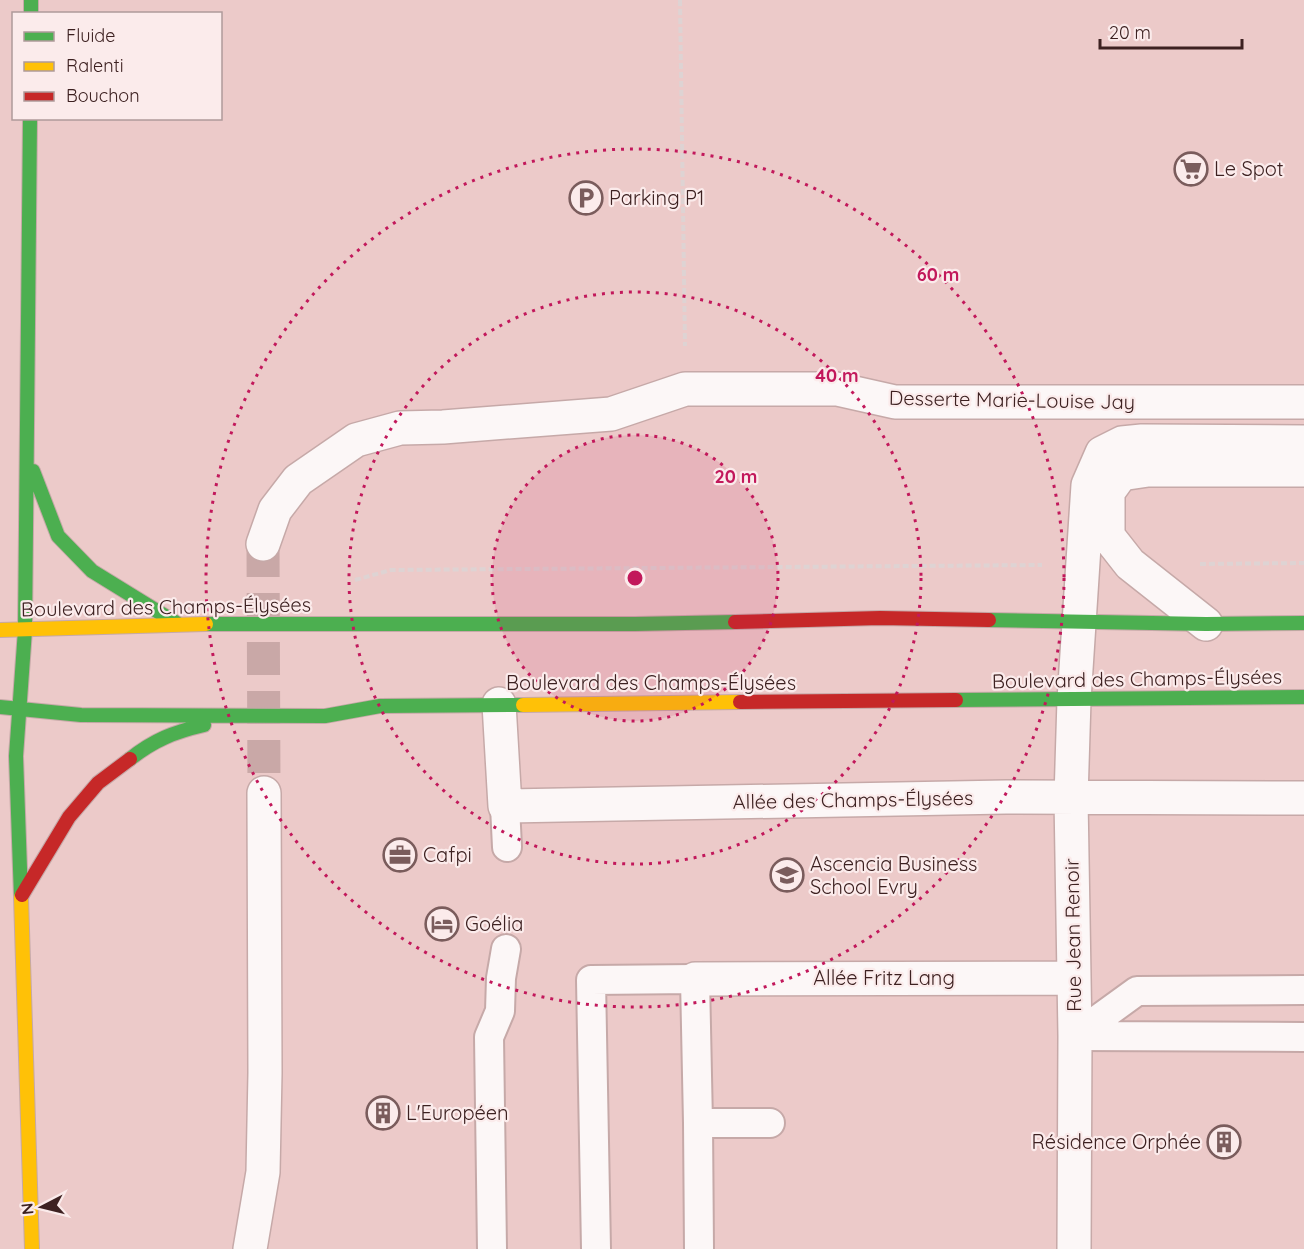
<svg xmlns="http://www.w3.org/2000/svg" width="1304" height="1249" viewBox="0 0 1304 1249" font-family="Quicksand,sans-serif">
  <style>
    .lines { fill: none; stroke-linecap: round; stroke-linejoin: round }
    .street-tunnel { stroke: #c9a8a7; stroke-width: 33; stroke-dasharray: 33 16; stroke-linecap: butt }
    .lane-casing { stroke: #c6a9a8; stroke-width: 32 }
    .street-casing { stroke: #c6a9a8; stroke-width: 36 }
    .fast-casing { stroke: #c6a9a8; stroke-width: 16 }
    .slow-casing { stroke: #c6a9a8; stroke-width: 16 }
    .jam-casing { stroke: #c6a9a8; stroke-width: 16 }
    .path { stroke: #ded3d3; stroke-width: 4; stroke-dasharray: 6 3; stroke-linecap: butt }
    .lane { stroke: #fcf7f7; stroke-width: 28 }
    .street { stroke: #fcf7f7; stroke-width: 33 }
    .fast { stroke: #4caf50; stroke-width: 14 }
    .slow { stroke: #ffc107; stroke-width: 14 }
    .jam { stroke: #c62828; stroke-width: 14 }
    .ring { fill: none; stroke: #c2185b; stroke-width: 3; stroke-dasharray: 3 6 }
    .labels { text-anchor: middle; stroke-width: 4.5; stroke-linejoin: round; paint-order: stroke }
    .poi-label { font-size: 20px; fill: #3d2121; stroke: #fbebeb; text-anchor: start }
    .street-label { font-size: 20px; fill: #3d2121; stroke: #fbebeb }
    .centre { fill: #c2185b; stroke: #fbebeb; stroke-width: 3 }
    .ring-label { font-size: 18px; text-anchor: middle; font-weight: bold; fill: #c2185b; stroke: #fbebeb; stroke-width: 4.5; stroke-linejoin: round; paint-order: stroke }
  </style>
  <rect width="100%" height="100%" fill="#eccac9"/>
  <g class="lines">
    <!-- street-tunnel -->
    <path class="street-tunnel" d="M263,544L264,793"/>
    <!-- lane casing -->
    <g class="lane-casing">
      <path id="lane" d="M505,806L507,847
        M1075,1036L1137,991L1304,990
        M1075,1036L1304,1037
        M698,1123L699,1249
        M492,1249L489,1037L500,1011L501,978L506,949
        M596,1249L591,980L695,979L698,1123H770"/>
    </g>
    <!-- street casing -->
    <g class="street-casing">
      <path id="street" d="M263,544L275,510L298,480L356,440L400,428L443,427L611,414L685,389H837L895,402H1304
        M1206,624L1130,564L1108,536V492L1121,474L1148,470H1304
        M499,704L505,806L1006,797L1304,798
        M695,979L1073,978
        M250,1249L263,1172L265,1073L264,793
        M1074,1249L1075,1036L1071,798L1074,700L1088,485L1102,453L1122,443L1142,441L1304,442"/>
    </g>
    <!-- fast casing -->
    <g class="fast-casing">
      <path id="fast" d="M31,0V14
        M33,471L58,536L92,571L178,624
        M989,620L1206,624L1304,623
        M206,624H635L735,622
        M956,700L1304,697
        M0,707L81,715L325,716L380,706L523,705
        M130,759C154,740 174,732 204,725
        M21,897L16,756L25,630L30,118"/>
    </g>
    <!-- slow casing -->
    <g class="slow-casing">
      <path id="slow" d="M0,630L206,624
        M523,705L740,702
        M21,897L32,1249"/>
    </g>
    <!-- jam casing -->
    <g class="jam-casing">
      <path id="jam" d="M735,622L880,618L989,620
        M740,702L956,700
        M22,895L69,817L98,783L130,759"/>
    </g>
    <!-- path -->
    <path class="path" d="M680,0L685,346
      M1200,564L1304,563
      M355,580L391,570L1042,565"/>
    <!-- lane -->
    <use href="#lane" class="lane"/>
    <!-- street -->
    <use href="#street" class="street"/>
    <!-- fast -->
    <use href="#fast" class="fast"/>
    <!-- slow -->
    <use href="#slow" class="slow"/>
    <!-- jam -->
    <use href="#jam" class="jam"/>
  </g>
  <!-- distance rings -->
  <circle cx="635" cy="578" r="143" fill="#c2185b" fill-opacity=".12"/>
  <g class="ring">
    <circle cx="635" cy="578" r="143"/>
    <circle cx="635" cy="578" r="286"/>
    <circle cx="635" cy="578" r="429"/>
  </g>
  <!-- icons -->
  <defs>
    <g id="supermarket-ring" transform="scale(1.725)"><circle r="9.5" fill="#fbebeb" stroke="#7a5c5c" stroke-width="1.5"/><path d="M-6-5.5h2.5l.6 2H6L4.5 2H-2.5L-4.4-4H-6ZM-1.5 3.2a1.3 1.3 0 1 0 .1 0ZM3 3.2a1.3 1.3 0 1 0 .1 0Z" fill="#7a5c5c"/></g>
    <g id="parking-ring" transform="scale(1.725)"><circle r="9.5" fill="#fbebeb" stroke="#7a5c5c" stroke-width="1.5"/><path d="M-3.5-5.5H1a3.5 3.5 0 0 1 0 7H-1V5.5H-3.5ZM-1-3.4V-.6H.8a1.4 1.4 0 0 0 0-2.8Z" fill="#7a5c5c"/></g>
    <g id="office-ring" transform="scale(1.725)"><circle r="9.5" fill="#fbebeb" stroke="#7a5c5c" stroke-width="1.5"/><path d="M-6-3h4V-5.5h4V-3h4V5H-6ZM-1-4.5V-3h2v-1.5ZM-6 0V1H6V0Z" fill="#7a5c5c"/></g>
    <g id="university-ring" transform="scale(1.725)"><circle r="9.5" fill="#fbebeb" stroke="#7a5c5c" stroke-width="1.5"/><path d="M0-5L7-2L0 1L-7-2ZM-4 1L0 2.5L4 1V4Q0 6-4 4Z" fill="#7a5c5c"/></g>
    <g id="hotel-ring" transform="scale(1.725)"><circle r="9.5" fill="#fbebeb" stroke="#7a5c5c" stroke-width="1.5"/><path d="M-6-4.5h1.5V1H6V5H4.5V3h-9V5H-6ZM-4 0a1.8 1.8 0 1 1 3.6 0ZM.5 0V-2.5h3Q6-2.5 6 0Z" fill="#7a5c5c"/></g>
    <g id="building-ring" transform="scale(1.725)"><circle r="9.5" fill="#fbebeb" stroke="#7a5c5c" stroke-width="1.5"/><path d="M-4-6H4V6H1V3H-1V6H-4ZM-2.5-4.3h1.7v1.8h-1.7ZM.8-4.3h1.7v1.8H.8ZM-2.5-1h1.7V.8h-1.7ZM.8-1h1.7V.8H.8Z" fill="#7a5c5c"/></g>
  </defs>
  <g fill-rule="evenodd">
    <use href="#supermarket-ring" x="1191" y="169"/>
    <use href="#parking-ring" x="586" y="198"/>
    <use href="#office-ring" x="400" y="855"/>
    <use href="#university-ring" x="787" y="875"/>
    <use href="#hotel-ring" x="442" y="924"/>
    <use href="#building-ring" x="383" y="1113"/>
    <use href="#building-ring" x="1224" y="1142"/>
  </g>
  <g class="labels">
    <!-- poi labels -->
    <g class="poi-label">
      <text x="1214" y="176">Le Spot</text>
      <text x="609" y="205">Parking P1</text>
      <text x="423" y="862">Cafpi</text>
      <text x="810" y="871">Ascencia Business<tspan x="810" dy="23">School Evry</tspan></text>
      <text x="465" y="931">Goélia</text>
      <text x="406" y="1120">L'Européen</text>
      <text x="1201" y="1149" text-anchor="end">Résidence Orphée</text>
    </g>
    <!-- street labels -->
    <g class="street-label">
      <text transform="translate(1012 400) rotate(1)" y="7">Desserte Marie-Louise Jay</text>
      <text transform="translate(166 607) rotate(-1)" y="7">Boulevard des Champs-Élysées</text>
      <text transform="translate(1137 679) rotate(-1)" y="7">Boulevard des Champs-Élysées</text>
      <text x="651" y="690">Boulevard des Champs-Élysées</text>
      <text transform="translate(853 800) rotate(-1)" y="7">Allée des Champs-Élysées</text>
      <text transform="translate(1073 935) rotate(-91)" y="7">Rue Jean Renoir</text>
      <text x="884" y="985">Allée Fritz Lang</text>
    </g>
  </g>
  <circle cx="635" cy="578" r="9" class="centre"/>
  <g class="ring-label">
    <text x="938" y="281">60 m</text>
    <text x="837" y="382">40 m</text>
    <text x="736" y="483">20 m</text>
  </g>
  <!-- legend -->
  <rect x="12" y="12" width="210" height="108" fill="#fbebeb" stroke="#af9a9a" stroke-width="1.5"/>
  <rect x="24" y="32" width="30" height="9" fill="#4caf50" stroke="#af9a9a" stroke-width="1.5"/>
  <text x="66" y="42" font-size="18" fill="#3d2121">Fluide</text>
  <rect x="24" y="62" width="30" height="9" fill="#ffc107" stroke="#af9a9a" stroke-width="1.5"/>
  <text x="66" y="72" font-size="18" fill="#3d2121">Ralenti</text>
  <rect x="24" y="92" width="30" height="9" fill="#c62828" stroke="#af9a9a" stroke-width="1.5"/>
  <text x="66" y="102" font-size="18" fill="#3d2121">Bouchon</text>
  <!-- north arrow -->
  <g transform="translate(42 1207) rotate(263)" stroke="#fbebeb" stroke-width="4.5" paint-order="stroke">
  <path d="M0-4.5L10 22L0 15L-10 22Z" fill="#3d2121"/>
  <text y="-9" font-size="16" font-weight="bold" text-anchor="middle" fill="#3d2121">N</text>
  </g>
  <!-- scale -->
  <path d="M1100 39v9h142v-9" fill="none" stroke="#3d2121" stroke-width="3"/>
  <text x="1109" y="39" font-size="18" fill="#3d2121" stroke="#fbebeb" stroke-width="4.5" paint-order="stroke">20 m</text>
</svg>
